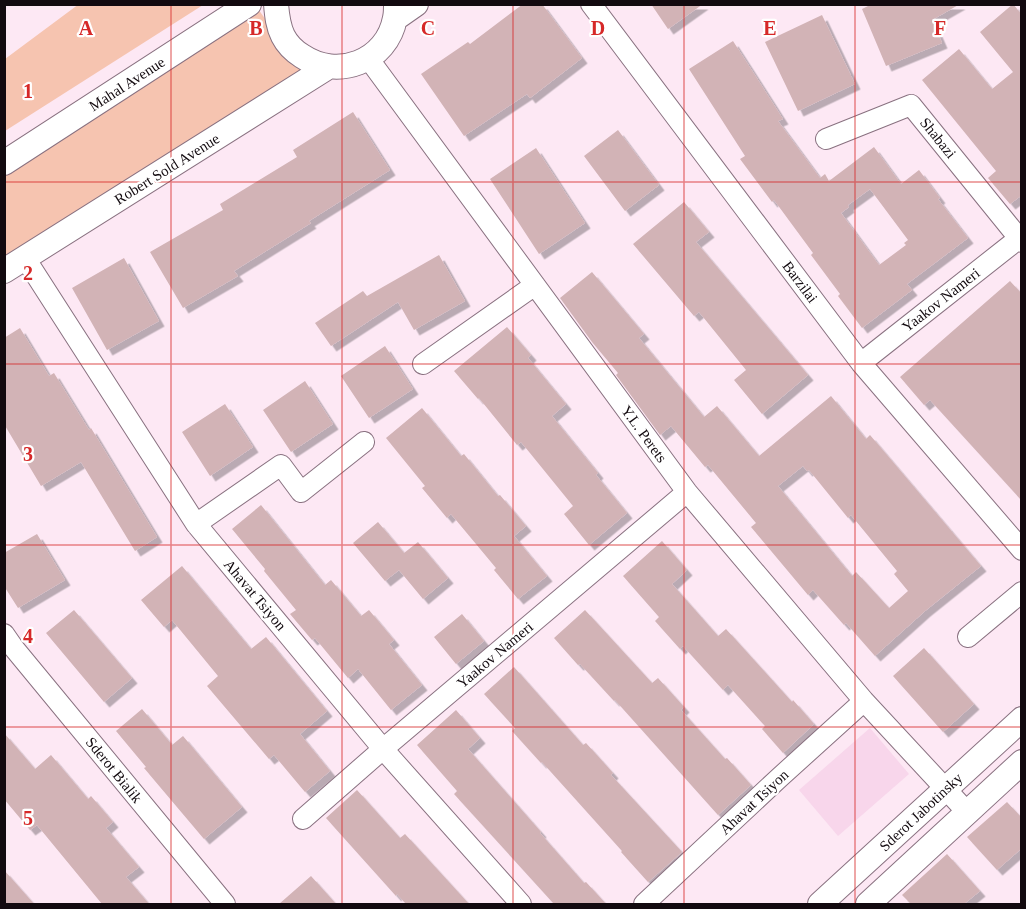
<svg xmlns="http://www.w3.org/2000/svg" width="1026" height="909" viewBox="0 0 1026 909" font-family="Georgia,serif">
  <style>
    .built { fill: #f8d6eb }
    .green { fill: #f6c4b0 }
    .building { fill: #d2b3b6; fill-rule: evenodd; filter: url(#shadow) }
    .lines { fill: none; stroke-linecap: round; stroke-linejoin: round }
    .minor-casing { stroke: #897180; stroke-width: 22 }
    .tertiary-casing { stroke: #897180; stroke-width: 26 }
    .minor { stroke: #fff; stroke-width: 20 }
    .tertiary { stroke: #fff; stroke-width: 24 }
    .grid { fill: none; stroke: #d62828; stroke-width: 1.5; stroke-opacity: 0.55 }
    .labels { text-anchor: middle; stroke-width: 4.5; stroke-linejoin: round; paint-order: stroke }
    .street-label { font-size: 15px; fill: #120a0f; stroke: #fff }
    .grid-label { font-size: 20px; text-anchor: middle; font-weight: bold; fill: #d62828; stroke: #fff; stroke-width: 4.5; stroke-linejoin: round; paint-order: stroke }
  </style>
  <defs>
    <filter id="shadow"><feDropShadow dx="5.5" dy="5.5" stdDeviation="0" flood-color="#0004"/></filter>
  </defs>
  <rect width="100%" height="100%" fill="#fde8f4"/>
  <!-- built -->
  <path class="built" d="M870,728L909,774L838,836L799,790Z"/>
  <!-- green -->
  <path class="green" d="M79,4L203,5L5,131V59Z
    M256,6L305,75L5,270V166Z"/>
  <!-- building -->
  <path class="building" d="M523,4H542L582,58L530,98L527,94L464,136L421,74L468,42L470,44Z
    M651,4H703L668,29Z
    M872,4H960L932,20L942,43L886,66L862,9Z
    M1013,4L1022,15V195L1010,204L988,178L996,171L922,80L959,49L992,89L1013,72L980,32Z
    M822,15L855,84L798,111L765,42Z
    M733,41L783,119L778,121L820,178L825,174L829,181L874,147L901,184L919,170L940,198L938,199L968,238L907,284L912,290L862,328L838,296L840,294L811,255L813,253L774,200L772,202L740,159L745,156L689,69ZM870,189L908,240L904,243L906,245L879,265L841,213L849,207L848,205Z
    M353,112L390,170L309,221L311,223L234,271L238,276L183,308L150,252L223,210L220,204L297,157L293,150Z
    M618,130L659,185L625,211L584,156Z
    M536,148L585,223L539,254L490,179Z
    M684,202L709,232L696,242L808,375L762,414L734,380L746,370L699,312L694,316L633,244Z
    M439,255L465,301L414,330L398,302L331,346L315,323L363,291L367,296Z
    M124,258L159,321L107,350L72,288Z
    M592,272L644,334L639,338L704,417L717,406L759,456L831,396L866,439L870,435L981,566L925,611L875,656L846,623L844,625L813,590L808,595L751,527L756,523L708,465L705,467L671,426L660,435L616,375L618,373L592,342L560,298ZM803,466L807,471L809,470L848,518L851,515L897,571L894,574L908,591L889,608L856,572L852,576L778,486Z
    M1010,281L1022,294V501L930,400L924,405L900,377Z
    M507,327L531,355L528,358L566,404L552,416L598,473L596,475L627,513L589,545L564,514L573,506L521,442L517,445L479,398L478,399L454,371Z
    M20,328L49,376L54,373L89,430L91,428L157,537L135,551L81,462L41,486L4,424V338Z
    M385,346L413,389L369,418L341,376Z
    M305,381L333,424L291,452L263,410Z
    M225,404L253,447L210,476L182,432Z
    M422,408L461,456L464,454L498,496L500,495L526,526L514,536L547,576L518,599L494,570L496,568L451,514L447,518L422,488L425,486L386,438Z
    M261,505L325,585L331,580L361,616L369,610L394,640L389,644L422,685L391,710L358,669L348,678L315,638L312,640L290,614L296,610L264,571L265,569L232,529Z
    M378,522L404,553L418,542L448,578L423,599L399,570L385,581L353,543Z
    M37,534L65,580L18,608L4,586V553Z
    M662,541L687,570L672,584L718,636L726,629L792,702L793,700L814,724L783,753L762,729L765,726L728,685L723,690L683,646L680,649L655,621L659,617L623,576Z
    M182,566L251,649L266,637L327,711L300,734L330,771L305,792L274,755L269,759L207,686L218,676L172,620L164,627L141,600Z
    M74,610L132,678L104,702L46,633Z
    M585,610L652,683L658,678L684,707L681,710L725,759L727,758L751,785L718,815L615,700L614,701L580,664L578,665L554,638Z
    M462,614L484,641L456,664L434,637Z
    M924,648L974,704L943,732L893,676Z
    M514,667L583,745L586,743L613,773L611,775L682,852L648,882L621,852L622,851L542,762L541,763L512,731L515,728L484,694Z
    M142,709L172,745L183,736L242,807L204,839L144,768L146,767L116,731Z
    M456,710L480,738L468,749L541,832L540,833L584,883L586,882L606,904H554L454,794L457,791L417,745Z
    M4,733L35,769L51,755L88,799L91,796L113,822L106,828L139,867L126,877L149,904H102L37,825L30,830L4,799Z
    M357,790L400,838L405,834L469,904H406L397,894L396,896L326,818Z
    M1007,802L1022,818V848L997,870L967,837Z
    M947,854L980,891L964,904H911L902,895Z
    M4,870L34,904H4Z
    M311,876L336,904H279Z"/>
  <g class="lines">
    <!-- minor casing -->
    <g class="minor-casing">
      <path id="minor" d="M591,4L861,363L1022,550
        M368,58L687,492L864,701L967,812
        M826,139L911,105L1022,242
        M25,258L196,524L383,749L521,904
        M861,363L1022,236
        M423,364L535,285
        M196,524L281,465L301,492L364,442
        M4,634L13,647L225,904
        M968,637L1022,592
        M303,819L383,749L687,492
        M644,904L779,778L864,701"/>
    </g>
    <!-- tertiary casing -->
    <g class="tertiary-casing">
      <path id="tertiary" d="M276,4C277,16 278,26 283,36C287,44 294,51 302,56C337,80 387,62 395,18C396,14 396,9 396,4
        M396,18L416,4
        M4,163L249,4
        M4,271L328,67
        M820,904L1022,719
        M868,904L1022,762"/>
    </g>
    <!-- minor -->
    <use href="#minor" class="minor"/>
    <!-- tertiary -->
    <use href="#tertiary" class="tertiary"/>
  </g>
  <!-- grid -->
  <path class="grid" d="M171,4V904M342,4V904M513,4V904M684,4V904M855,4V904M4,182H1022M4,364H1022M4,545H1022M4,727H1022"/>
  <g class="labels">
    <!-- street labels -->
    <g class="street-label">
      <text transform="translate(127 84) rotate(-33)" y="5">Mahal Avenue</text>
      <text transform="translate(938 138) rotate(51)" y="5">Shabazi</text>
      <text transform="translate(167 169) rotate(-32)" y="5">Robert Sold Avenue</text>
      <text transform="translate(800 282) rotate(53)" y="5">Barzilai</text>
      <text transform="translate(941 300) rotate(-38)" y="5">Yaakov Nameri</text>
      <text transform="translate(644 434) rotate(54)" y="5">Y.L. Perets</text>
      <text transform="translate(255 595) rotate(50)" y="5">Ahavat Tsiyon</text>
      <text transform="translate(495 655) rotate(-40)" y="5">Yaakov Nameri</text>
      <text transform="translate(114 770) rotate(51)" y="5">Sderot Bialik</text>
      <text transform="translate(754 802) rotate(-43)" y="5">Ahavat Tsiyon</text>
      <text transform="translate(921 812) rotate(-43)" y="5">Sderot Jabotinsky</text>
    </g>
  </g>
  <g class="grid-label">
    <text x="86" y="35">A</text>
    <text x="256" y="35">B</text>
    <text x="428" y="35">C</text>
    <text x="598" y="35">D</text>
    <text x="770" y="35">E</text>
    <text x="940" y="35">F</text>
    <text x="28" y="98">1</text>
    <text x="28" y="280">2</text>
    <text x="28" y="461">3</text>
    <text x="28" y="643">4</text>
    <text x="28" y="825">5</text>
  </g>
  <!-- border -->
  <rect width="1026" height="909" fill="none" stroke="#120a0f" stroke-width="12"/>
</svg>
